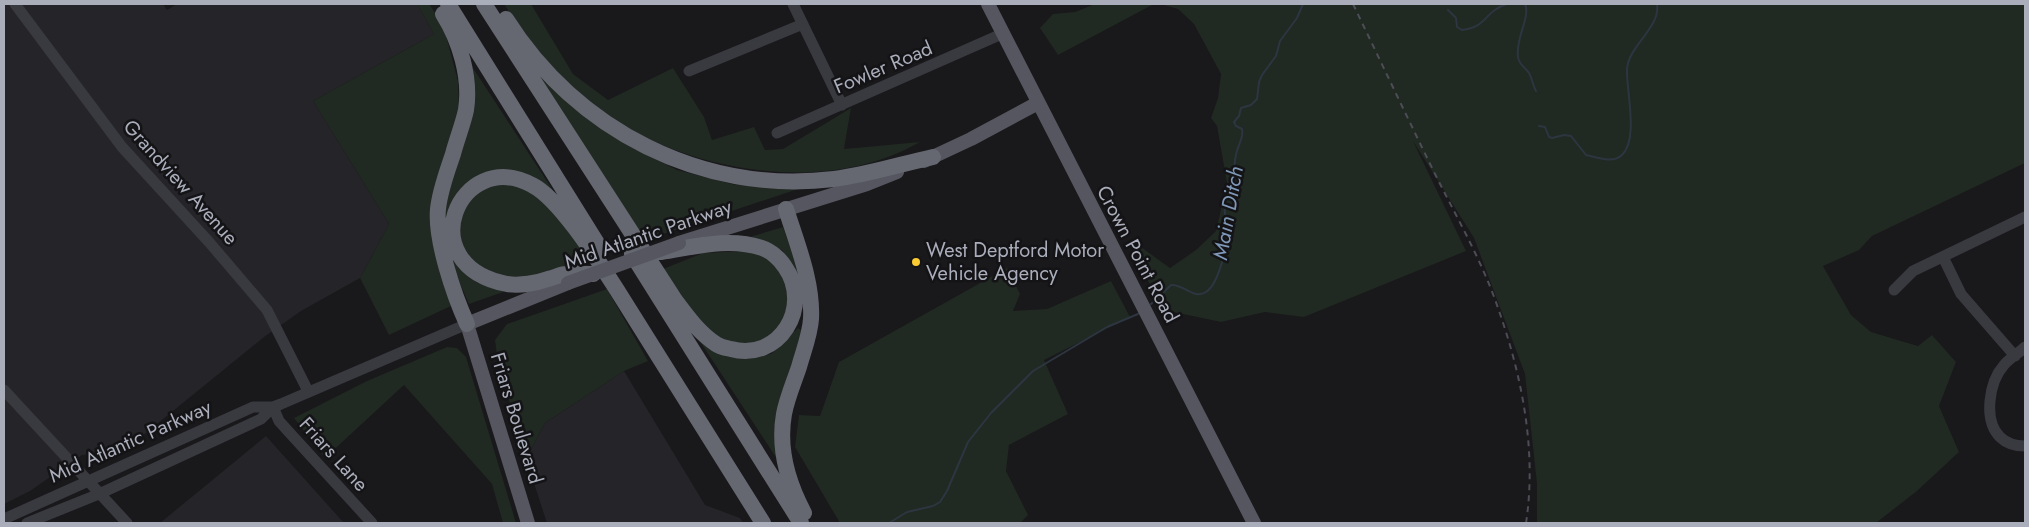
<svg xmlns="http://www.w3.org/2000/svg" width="2029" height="527" viewBox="0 0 2029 527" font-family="Jost,sans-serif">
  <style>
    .built { fill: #252428 }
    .green { fill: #202922 }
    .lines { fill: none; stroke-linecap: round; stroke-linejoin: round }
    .stream { stroke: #2d3640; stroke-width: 2 }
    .minor { stroke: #393a40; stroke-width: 11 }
    .major { stroke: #55565f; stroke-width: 14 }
    .highway { stroke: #656771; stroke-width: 16 }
    .rail { stroke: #4c4d55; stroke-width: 2; stroke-dasharray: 6 5; stroke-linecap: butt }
    .major-bridge { stroke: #55565f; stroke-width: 14 }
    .poi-dot { fill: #facb31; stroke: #141316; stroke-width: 2 }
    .labels { text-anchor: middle; stroke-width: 5; stroke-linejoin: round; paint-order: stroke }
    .street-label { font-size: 20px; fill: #aaaebb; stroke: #141316 }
    .poi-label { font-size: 20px; fill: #aaaebb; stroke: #141316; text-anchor: start }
    .water-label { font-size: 21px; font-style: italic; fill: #8098b7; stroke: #141316 }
  </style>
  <rect width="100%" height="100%" fill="#19181b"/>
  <!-- built -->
  <path class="built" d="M4,4H163L167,10L177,4H417L434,34L313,101L389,224L360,278L301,311L264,337L125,450L82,455L30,491L4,504Z
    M624,371L705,505L740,518L743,523H547L526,459L545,423Z
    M266,436L344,523H160Z"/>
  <!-- green -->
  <path class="green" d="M417,4H429L443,24L458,81L459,109L442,171L451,306L389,335L360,278L389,224L313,101L434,34Z
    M504,4H531L573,74L608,100L673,68L704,117L712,140L754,127L765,150L783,149L851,108L844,149L920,142C817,201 670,168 580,98C573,92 567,85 561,79C553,70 543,61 535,51C524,37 514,19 504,4Z
    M1095,4H1154L1058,55L1040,28L1053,14L1075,12Z
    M1160,4H2025V163L1872,236L1859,250L1823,266L1851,315L1871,332L1918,346L1932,335L1956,362L1939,406L1959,452L1917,491L1876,523H1537V484L1525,374L1474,238L1413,141L1466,251L1304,317L1265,312L1221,322L1164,310L1141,268V247L1170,268L1196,250L1216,231L1227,183L1217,126L1211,118L1218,98L1221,74L1194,24L1178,9Z
    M531,63L573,107L630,146L677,170L736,185L807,186L642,241Z
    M473,68L556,195L488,173L448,229L454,262L478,283L509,290L469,304L454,270L443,232L447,190L472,89Z
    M515,181L558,212L588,259L543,275L511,280L482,271L465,255L458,227L465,201L488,186Z
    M783,227L802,280L782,250L750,237Z
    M747,251L773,259L791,286C789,297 787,318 782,328C768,355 719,346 702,326C687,309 676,288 663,269L703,253Z
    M1007,268L1020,294L1013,311L1047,309L1111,281L1130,317L1044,360L1068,414L1009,445L1006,471L1028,515L1020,523H840L795,447L799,415L820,416L839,362Z
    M607,289L648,361L624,371L545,423L526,459L498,362L495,340L507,324Z
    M798,328L803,332L781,465L699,340L743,358L771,354Z
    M447,347L457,348L466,357L516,523H503L492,484L404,385L325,458L294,418L367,381Z"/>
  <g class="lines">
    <!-- stream -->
    <path class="stream" d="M1525,4C1531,17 1515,38 1518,57C1519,65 1525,67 1529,73C1532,78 1533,86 1536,91
      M1448,10L1456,18L1457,27L1462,30C1488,27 1484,11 1507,4
      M1539,126L1545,127L1549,137L1552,138L1564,135L1571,136L1586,155C1596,157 1613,164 1622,155C1639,139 1626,90 1627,69C1629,45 1661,27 1657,4
      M1151,304L1171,285C1184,284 1194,300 1206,292C1219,284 1228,243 1228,228C1228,220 1223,215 1225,206C1226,200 1230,195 1232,189C1235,176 1233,163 1237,151C1239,143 1244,137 1242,129L1236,126L1234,122L1239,116L1241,108L1251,105L1257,99L1259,82L1262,75L1276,56L1280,41L1297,18L1303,4
      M889,523L907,512L933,506L940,502L947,491L968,442L991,413L1033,371L1107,327L1138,314"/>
    <!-- minor -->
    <path class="minor" d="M15,4L122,147L209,242L267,310L308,391
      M793,4L842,105
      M689,71L803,24
      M777,133L1004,33
      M1943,257L1961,294L2015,356
      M1894,290L1913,271L2025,217
      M2025,347C2019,353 2010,358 2004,365C1989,382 1983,420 2000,437C2007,444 2016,446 2025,446
      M4,390L127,523
      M273,407L279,421L288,431L372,523
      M4,519L253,407H273L281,404L467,324
      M27,523L99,494L261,419L273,407"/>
    <!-- major -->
    <path class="major" d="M988,4L1254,523
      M924,161L971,139L1038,103
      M679,243L867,184L897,172
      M528,523L467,324L568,283"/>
    <!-- highway -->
    <path class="highway" d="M448,4L600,248
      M484,4L675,300C687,316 699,333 716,344C720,347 726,348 731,349C779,362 813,307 785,267C780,259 771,251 762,248C729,237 694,247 661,252
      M443,14C460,41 471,78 466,110C463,124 457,139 453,154C447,172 440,190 438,209C435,240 454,295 467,324
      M506,19C576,130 702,195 834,179C867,175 901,164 933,157
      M786,209C797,244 813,282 811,319C810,335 803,352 799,367C794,382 787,398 784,414C778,448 788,483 804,513
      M632,254L801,523
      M593,274C584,274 575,273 566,274C560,274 554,278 548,279C537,283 520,286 507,284C409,265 459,146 532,185C560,199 599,262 617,290C666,367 714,446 763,523"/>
    <!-- rail -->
    <path class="rail" d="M1353,4C1380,60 1407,117 1435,174C1457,218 1482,261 1498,308C1522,376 1537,451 1526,523"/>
    <!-- major-bridge -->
    <path class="major-bridge" d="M568,283L679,243"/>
  </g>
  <!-- markers -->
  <circle class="poi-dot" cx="916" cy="262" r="5"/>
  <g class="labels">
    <!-- street labels -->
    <g class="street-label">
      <text transform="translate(883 67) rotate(-23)" y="7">Fowler Road</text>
      <text transform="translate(181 182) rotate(48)" y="7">Grandview Avenue</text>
      <text transform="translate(648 234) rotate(-19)" y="7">Mid Atlantic Parkway</text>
      <text transform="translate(1138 254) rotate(62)" y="7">Crown Point Road</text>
      <text transform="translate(517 418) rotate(73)" y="7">Friars Boulevard</text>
      <text transform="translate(130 441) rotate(-24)" y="7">Mid Atlantic Parkway</text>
      <text transform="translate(334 454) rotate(48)" y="7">Friars Lane</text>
    </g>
    <!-- poi labels -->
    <g class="poi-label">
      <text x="926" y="257">West Deptford Motor<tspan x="926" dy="23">Vehicle Agency</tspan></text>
    </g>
    <!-- water labels -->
    <g class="water-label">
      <text transform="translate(1228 213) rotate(-80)" y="7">Main Ditch</text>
    </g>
  </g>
  <!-- border -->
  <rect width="2029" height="527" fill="none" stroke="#aaaebb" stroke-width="10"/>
</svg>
